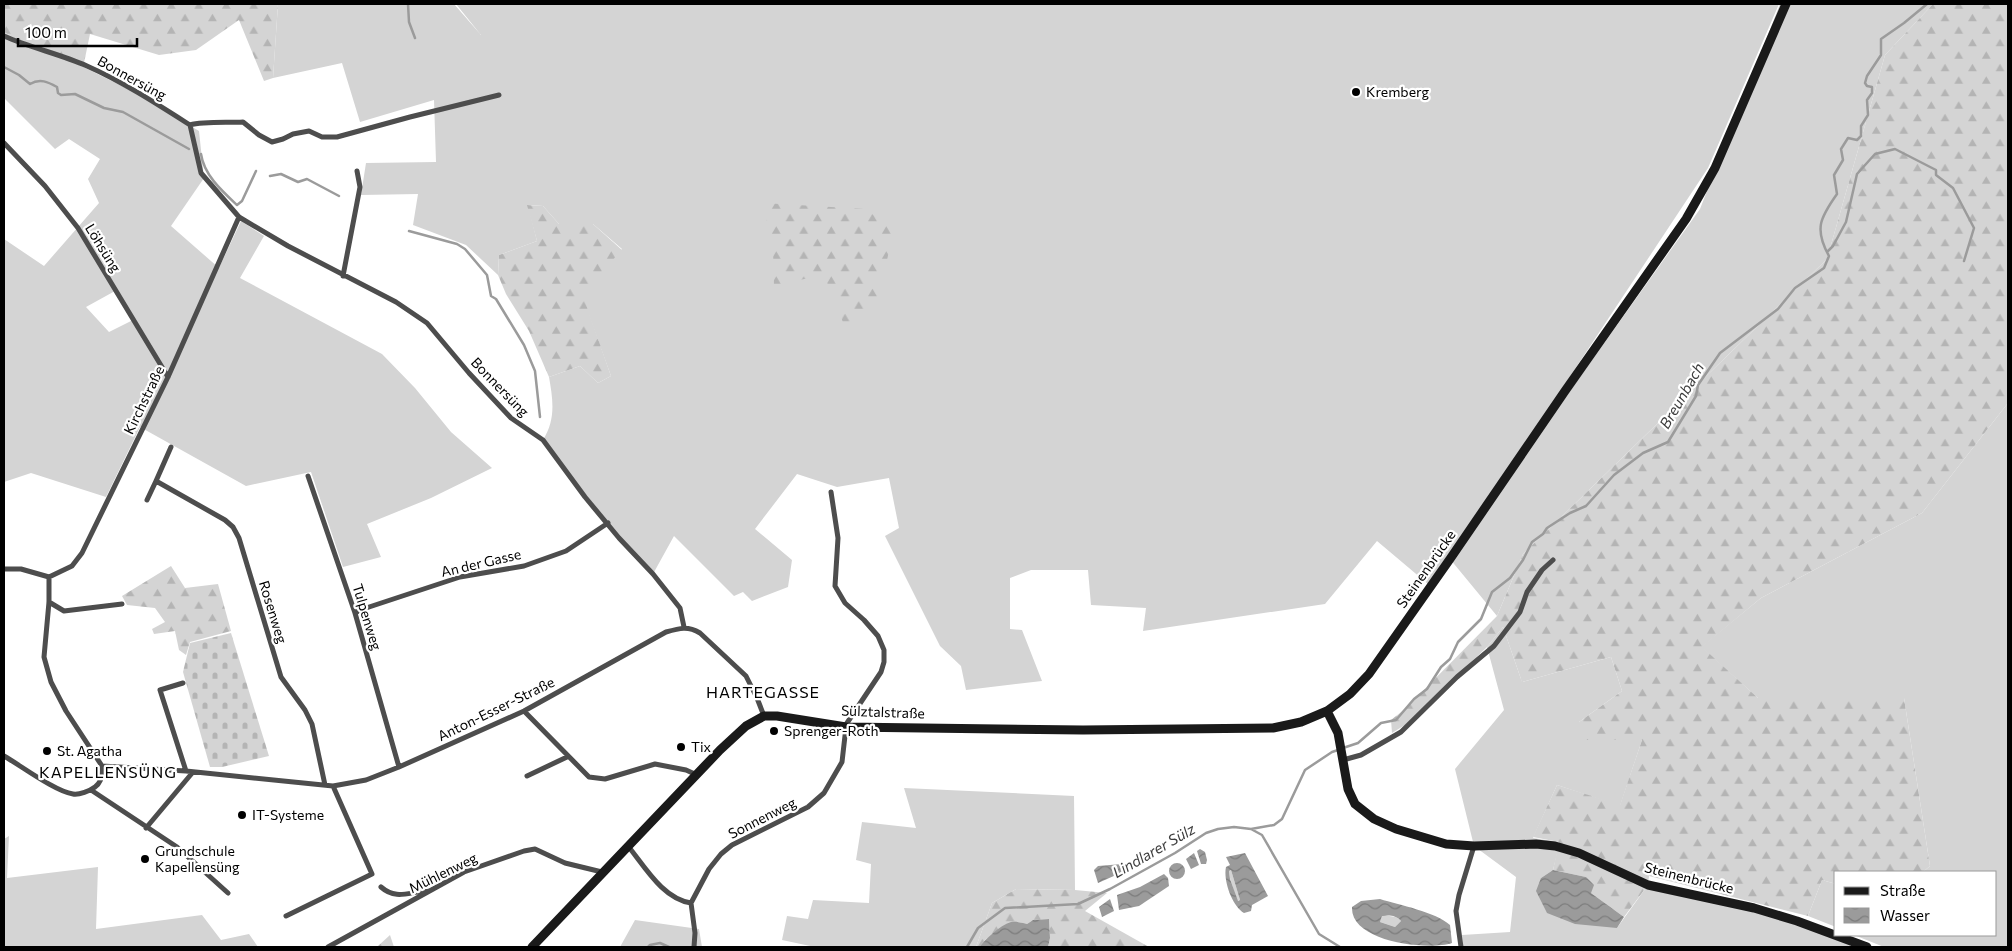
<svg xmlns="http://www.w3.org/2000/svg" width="2012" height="951" viewBox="0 0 2012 951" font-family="Commissioner,sans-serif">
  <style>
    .grass { fill: #d4d4d4; fill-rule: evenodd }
    .forest { fill: url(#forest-firs) }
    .cemetery { fill: url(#cemetery-stones) }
    .water { fill: url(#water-waves); fill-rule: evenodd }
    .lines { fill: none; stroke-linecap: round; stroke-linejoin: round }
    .stream { stroke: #9b9b9b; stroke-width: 2.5 }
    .street { stroke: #4d4d4d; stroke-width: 5 }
    .secondary { stroke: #1a1a1a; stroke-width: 9 }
    .poi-dot { fill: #000; stroke: #fff; stroke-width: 2 }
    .labels { text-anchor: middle; stroke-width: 4.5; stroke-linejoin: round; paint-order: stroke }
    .street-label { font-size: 14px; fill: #000; stroke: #fff }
    .poi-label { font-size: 14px; fill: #000; stroke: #fff; text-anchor: start }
    .water-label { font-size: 15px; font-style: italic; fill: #3c3c3c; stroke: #fff }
    .quarter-label { font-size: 16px; letter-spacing: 1px; fill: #000; stroke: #fff }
  </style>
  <defs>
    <pattern id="forest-firs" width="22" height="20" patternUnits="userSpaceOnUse" patternTransform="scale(1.25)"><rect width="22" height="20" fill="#d4d4d4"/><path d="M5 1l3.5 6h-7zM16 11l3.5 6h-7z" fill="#b4b4b4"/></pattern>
    <pattern id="cemetery-stones" width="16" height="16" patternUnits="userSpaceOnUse" patternTransform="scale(1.25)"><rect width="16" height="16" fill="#d4d4d4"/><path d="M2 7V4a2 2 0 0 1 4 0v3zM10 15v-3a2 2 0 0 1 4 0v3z" fill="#b4b4b4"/></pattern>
    <pattern id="water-waves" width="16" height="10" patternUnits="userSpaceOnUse" patternTransform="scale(1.25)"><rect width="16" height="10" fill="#9b9b9b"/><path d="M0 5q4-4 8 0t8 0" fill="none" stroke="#7c7c7c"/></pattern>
  </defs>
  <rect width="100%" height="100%" fill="#fff"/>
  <!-- grass -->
  <path class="grass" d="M278,4H454L481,35L456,4H1779L1708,168L1561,390L1428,584L1377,541L1325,604L1143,631L1146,608L1091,605L1088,570H1031L1010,578V629L1022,630L1042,681L966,690L961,666L940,646L885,536L899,528L889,478L837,487L797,474L755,529L792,560L788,587L752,601L743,592L734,596L674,536L653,574L608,523L543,440C556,419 553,400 549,377L580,366L598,383L611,376L581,293L622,249L593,224H559L543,206L528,205L537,241L499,255L498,275L466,245L413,225L418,194L361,195L366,163L436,162L434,100L360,122L342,63L273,78Z
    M1780,4H1933L1885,55L1827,259L1523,554L1497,616L1450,559L1700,209Z
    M4,32L19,41L53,52L138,94L199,131L204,178L171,226L219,268L241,221L264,236L240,278L382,354L415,388L451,432L492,468L431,498L367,524L381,557L343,567L311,472L246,486L140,427L106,497L31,473L4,482V239L44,266L99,203L88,179L100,159L69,139L55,149L4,98ZM115,291L133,320L109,332L86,307Z
    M2008,403V947H1884L1854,935H1996V872H1923L1930,866L1904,698H1758L1701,647L1761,598L1922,513Z
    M1503,627L1522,682L1611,657L1622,691L1579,722L1642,740L1620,806L1557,785L1533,838L1560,842L1553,870L1541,878L1617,928L1648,885L1754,908L1867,947H1463L1462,935L1510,932L1516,877L1474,846L1455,769L1504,710L1487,647Z
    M904,788L1074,796L1075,890L1016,889L992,903L976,947H815L782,940L787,916L808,919L813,900L869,903L871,864L856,860L862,822L916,828Z
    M9,836L7,878L98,867L96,929L202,915L221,940L249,934L258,947H4V839Z
    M1231,870L1240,900L1237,901L1230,878L1229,871Z
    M1822,880L1836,884V927L1808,916Z
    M1382,916C1389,916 1396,915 1401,921L1395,927L1380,922Z
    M635,920L699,929L702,947H620Z"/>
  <!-- forest -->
  <path class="forest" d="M4,4H278L273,78L264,81L239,20L196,50L159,55L90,34L84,63L19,41L4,32Z
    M1933,4H2008V403L1922,513L1761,598L1702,647L1758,698H1904L1930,866L1923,872H1836V884L1822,880L1808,916L1649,876L1648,885L1624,917L1591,893L1586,877L1553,870L1559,842L1533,837L1557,785L1620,805L1642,740H1584L1579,722L1622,691L1611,657L1522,682L1503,627L1487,647L1405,725L1392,733L1391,720L1405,709L1497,616L1523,554L1827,259L1885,55Z
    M763,203L865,209L892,228L889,251L879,296L847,335L833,292L825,280L813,277L774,286L773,250Z
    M527,205L543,206L559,224H593L622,250L582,293L611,376L598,383L580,366L549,377L529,331L506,294L498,275L499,255L537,241Z
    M171,566L185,588L218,584L231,631L190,642L186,655L179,650L175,631L154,634L152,629L165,622L155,608L127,605L122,596Z
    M1016,889L1075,890L1107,893L1085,911L1149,947H1048L1050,938L1049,919L1033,920L1027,924L1018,922L986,939L979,947H976L992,903Z
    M390,935L394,947H378V946Z"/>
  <!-- cemetery -->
  <path class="cemetery" d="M231,633L269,756L222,767H210L183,672L190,643Z"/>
  <!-- water -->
  <path class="water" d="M1200,849L1205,852L1207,860L1206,864H1201L1197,851Z
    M1194,853L1199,865L1191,869L1186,859Z
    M1245,853L1268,896L1252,905L1251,911L1244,913C1232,906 1223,880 1226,867L1230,865L1226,857ZM1231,870L1240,900L1238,901L1230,879L1229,871Z
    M1169 871a8 8 0 1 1 16 0a8 8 0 1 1-16 0Z
    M1122,864L1126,866L1125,871L1098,883L1094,870L1098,866Z
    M1553,870L1586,877L1594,885L1591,893L1624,917L1617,928L1575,924L1547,913L1536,891L1541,878Z
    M1164,874L1168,878L1169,886L1139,906L1119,910L1117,895L1140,887Z
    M1110,899L1114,911L1102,917L1099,907Z
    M1380,899C1399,905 1436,912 1450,925L1452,943C1427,951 1350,942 1352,907L1361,901ZM1382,916C1389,915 1396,915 1401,921L1395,927L1380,922Z
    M1049,919L1050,938L1048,947H979C987,938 999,926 1011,922C1016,921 1022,923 1027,924L1033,920Z"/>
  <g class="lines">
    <!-- stream -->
    <path class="stream" d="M408,4L409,22L415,38
      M4,67L19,75L30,84C40,78 48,82 57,87L58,93L61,95L75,94L104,108L123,112L189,149
      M201,154C204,175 222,191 237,205L242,201L256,171
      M270,176L281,174L298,182L307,179L339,196
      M409,231L457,244L465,249L487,275L491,296L496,299L524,345L535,371L540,417
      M1827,252L1833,246L1846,222L1857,174L1875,154L1895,149L1936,170V175L1953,188L1974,228L1964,261
      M1343,748L1358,743L1381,723L1396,720L1414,699L1427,689L1441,667L1450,659L1458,642L1481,619L1492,592L1510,578L1523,560L1532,542L1543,534L1547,528L1570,513L1586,506L1614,475L1643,453L1668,442L1696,396L1698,385L1720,353L1778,309L1795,288L1824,268L1829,256C1814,229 1820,218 1837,194L1834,175L1843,160L1841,149L1848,138L1857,140L1861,136V126L1868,115L1867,100L1872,93V87L1867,86L1865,83L1867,76L1881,55V39L1904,23L1927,4
      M1251,829L1274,825L1282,819L1305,770L1332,752L1338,750
      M648,947L650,945L660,943L669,947
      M967,947L978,928L1005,908L1078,904L1110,889L1175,853L1206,833L1218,829L1234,827L1251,829L1262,835L1319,934L1340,947"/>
    <!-- street -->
    <path class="street" d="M4,36C31,48 60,54 87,66C123,82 157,104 190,125L201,173L239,217L288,246L396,302L427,323L469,373L511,418L543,440L585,497L619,538L653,574L680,608L684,627
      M190,125C204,121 228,123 243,122L259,135L272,142L283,139L293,134L309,131L322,137H337L410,117L499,95
      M4,143L45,186L78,228L168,377
      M343,276L360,187L357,171
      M171,447L156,481L225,520L233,527L239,538L281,677L305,710L312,724L325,785
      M308,476L355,613L399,767
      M831,492L838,538L835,586L845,603L864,620L878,636L884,650V662L881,672L845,726
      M147,500L156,481
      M4,569H21L49,577L72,566L82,553L168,377L239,217
      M49,602L64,611L122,604
      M355,613L360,610L460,577L524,566L566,551L608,523
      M183,683L160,690L186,771
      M524,711L589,777L605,779L655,764L686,770L697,775
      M4,756C20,765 56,792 73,794C79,795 90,791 95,787C102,782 103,775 102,766L66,711L51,682L44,657L49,602V577
      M1343,760L1361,755L1401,732L1457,677L1494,646L1520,612L1527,592L1542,570L1553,560
      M102,766L186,771L333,786L366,780L399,767L524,711L666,632C680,628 688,626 700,633L746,676L757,698L764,716
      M527,776L567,757
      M91,790L177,847L228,893
      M146,828L193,772
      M628,846C645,867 663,899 691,903
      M381,887C397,901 410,891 428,891
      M691,903L709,869L721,854L732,845L808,807L824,793L842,762L846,727
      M691,903L695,933L694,947
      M286,916L372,874L333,786
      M328,947L464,872L524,851L535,849L565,863L602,872
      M1461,947L1456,911L1459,895L1474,846"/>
    <!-- secondary -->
    <path class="secondary" d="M1327,711L1338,733L1348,789L1355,804L1374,819L1396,829L1446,844L1474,846L1536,844L1555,846L1579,853L1648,885L1754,908L1797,921L1867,947
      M532,947L720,750L746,726L764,716H777L846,727L1083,730L1273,728L1301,722L1327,711L1350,694L1369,674L1450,559L1565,391L1686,219L1715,168L1786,4"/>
  </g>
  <!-- markers -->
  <g class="poi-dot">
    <circle cx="1356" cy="92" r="5"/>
    <circle cx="774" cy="731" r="5"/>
    <circle cx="681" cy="747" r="5"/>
    <circle cx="47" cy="751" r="5"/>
    <circle cx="242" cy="815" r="5"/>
    <circle cx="145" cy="859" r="5"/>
  </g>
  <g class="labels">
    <!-- street labels -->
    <g class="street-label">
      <text transform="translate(132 78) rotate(29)" y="5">Bonnersüng</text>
      <text transform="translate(103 248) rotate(58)" y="5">Löhsüng</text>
      <text transform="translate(500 387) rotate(46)" y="5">Bonnersüng</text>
      <text transform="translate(144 400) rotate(-64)" y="5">Kirchstraße</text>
      <text transform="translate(481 563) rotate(-13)" y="5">An der Gasse</text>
      <text transform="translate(1426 569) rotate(-55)" y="5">Steinenbrücke</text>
      <text transform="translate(273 612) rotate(73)" y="5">Rosenweg</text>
      <text transform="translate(367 617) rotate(73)" y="5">Tulpenweg</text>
      <text transform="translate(496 709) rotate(-26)" y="5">Anton-Esser-Straße</text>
      <text transform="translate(883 712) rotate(2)" y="5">Sülztalstraße</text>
      <text transform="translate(762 818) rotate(-27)" y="5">Sonnenweg</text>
      <text transform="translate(443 873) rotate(-26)" y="5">Mühlenweg</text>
      <text transform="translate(1689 878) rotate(14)" y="5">Steinenbrücke</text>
    </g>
    <!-- poi labels -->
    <g class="poi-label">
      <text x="1366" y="97">Kremberg</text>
      <text x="784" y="736">Sprenger-Roth</text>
      <text x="691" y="752">Tix</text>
      <text x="57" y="756">St. Agatha</text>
      <text x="252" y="820">IT-Systeme</text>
      <text x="155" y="856">Grundschule<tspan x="155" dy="16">Kapellensüng</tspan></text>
    </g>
    <!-- water labels -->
    <g class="water-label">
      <text transform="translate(1682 396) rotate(-60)" y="5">Breunbach</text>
      <text transform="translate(1154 851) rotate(-30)" y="5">Lindlarer Sülz</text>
    </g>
    <!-- quarter labels -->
    <g class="quarter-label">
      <text x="763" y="698">HARTEGASSE</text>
      <text x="108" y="778">KAPELLENSÜNG</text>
    </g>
  </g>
  <!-- border -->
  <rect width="2012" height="951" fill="none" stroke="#000000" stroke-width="10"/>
  <!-- legend -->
  <rect x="1834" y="871" width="162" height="65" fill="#ffffff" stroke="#999999"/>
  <rect x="1844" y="887" width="25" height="8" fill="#1a1a1a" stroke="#999999"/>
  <text x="1880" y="896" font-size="15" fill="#000000">Straße</text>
  <rect x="1844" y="908" width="25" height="15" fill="url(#water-waves)" stroke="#999999"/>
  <text x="1880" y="921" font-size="15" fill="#000000">Wasser</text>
  <!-- scale -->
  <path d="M18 38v8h119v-8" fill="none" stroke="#000000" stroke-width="2.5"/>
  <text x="25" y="38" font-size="15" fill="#000000" stroke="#ffffff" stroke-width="4" paint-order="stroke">100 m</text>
</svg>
